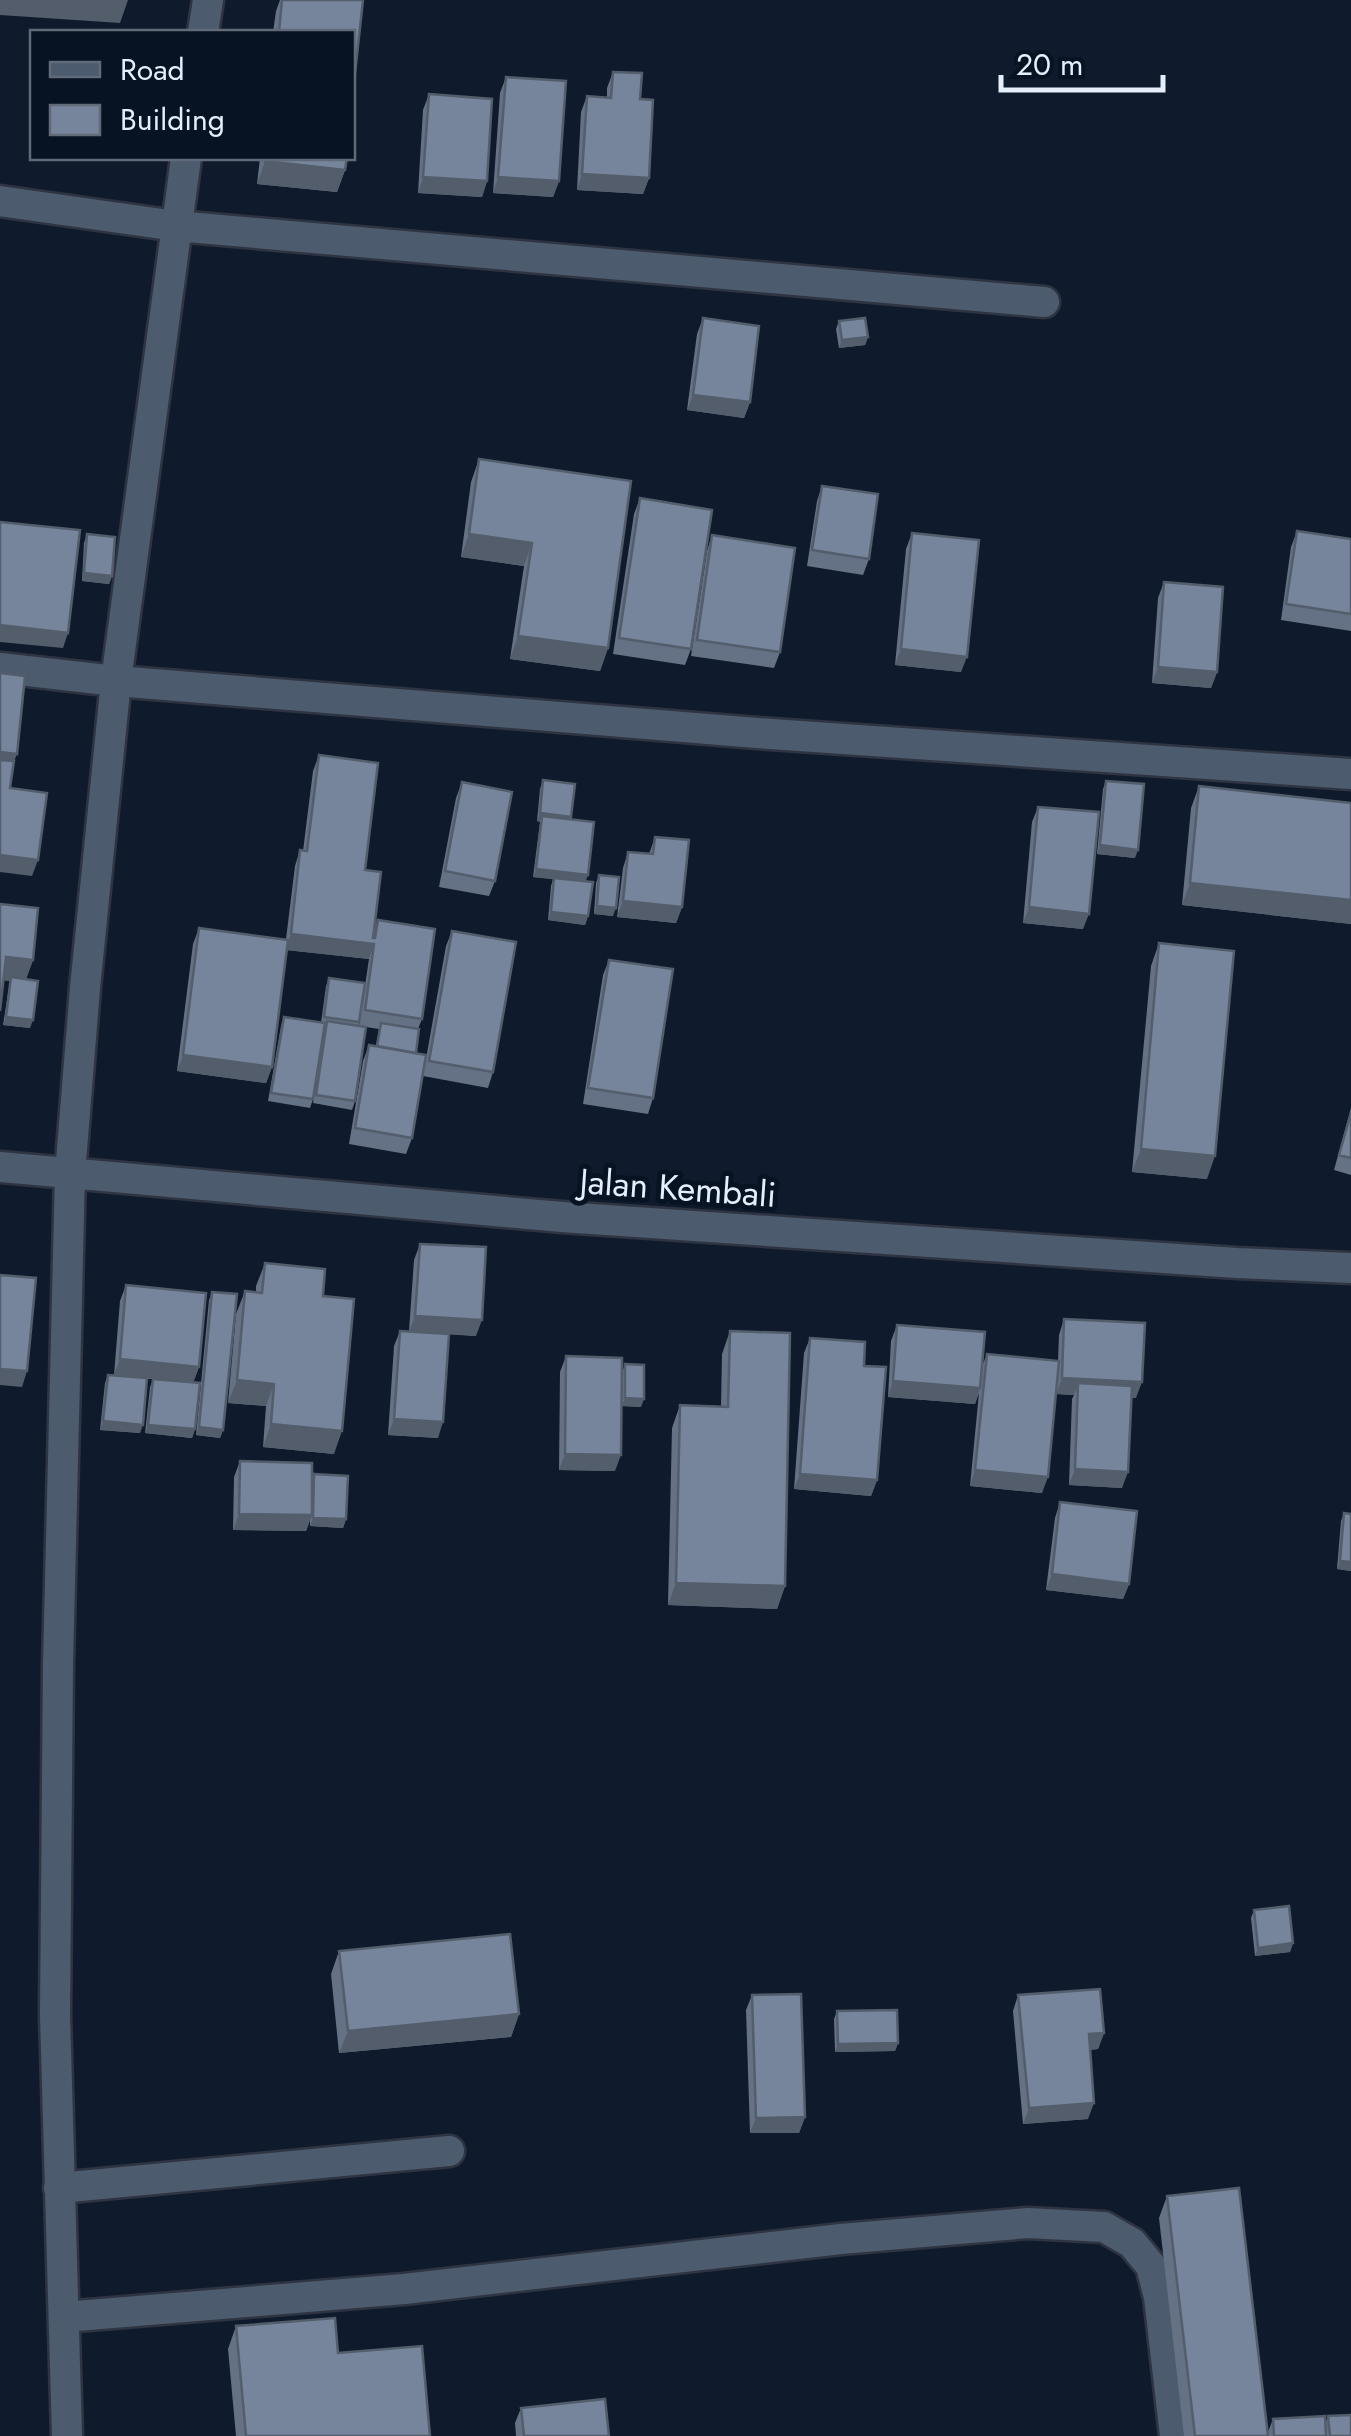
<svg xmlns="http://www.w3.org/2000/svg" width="1351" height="2436" viewBox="0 0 1351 2436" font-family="Jost,sans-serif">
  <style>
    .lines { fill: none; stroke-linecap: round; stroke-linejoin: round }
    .minor-casing { stroke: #2f3442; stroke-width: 35 }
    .minor { stroke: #4d5b6f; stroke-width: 30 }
    .wall { fill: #657285 }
    .shaded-wall { fill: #535d6c }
    .building { fill: #76859b; stroke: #535d6c; stroke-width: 2.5 }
    .labels { text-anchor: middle; stroke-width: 10; stroke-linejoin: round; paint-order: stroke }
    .street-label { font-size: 35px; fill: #e5eefa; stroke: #071222 }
  </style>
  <rect width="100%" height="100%" fill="#0f1b2c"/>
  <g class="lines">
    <!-- minor casing -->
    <g class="minor-casing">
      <path id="minor" d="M203,32L208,0
        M0,201L176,226L1044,302
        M0,668L116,681L757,733L1351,774
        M0,1167L562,1217L1237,1263L1351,1268
        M59,2188L449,2151
        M64,2317L404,2289L841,2239L1028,2223L1104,2227L1132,2243L1151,2266L1159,2297L1175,2436
        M67,2436L55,2015L58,1664L70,1174L85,988L116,681L186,158"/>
    </g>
    <!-- minor -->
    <use href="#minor" class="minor"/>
  </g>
  <!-- wall -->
  <path class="wall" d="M280,0H363L352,32H273L276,11Z
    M613,72L640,99L649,178L643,194L577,190L581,112L587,96L607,97V88Z
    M506,77L559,181L553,197L493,193L500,93Z
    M429,94L487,181L482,197L418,193L423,110Z
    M260,158H347L345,170L337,192L257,184Z
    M703,318L750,402L744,418L687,410L697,334Z
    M839,321L868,337L865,345L839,348L836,329Z
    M479,459L608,648L600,671L510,659L524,566L461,557L471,482Z
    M822,486L869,559L863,575L807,566L817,501Z
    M640,498L691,649L685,665L613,654L634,514Z
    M1297,531L1351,539V631L1281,620L1291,547Z
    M912,533L961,672L895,665L906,549Z
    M87,534L112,576L109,584L82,581L84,543Z
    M712,535L780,652L774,668L691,656L707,551Z
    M1164,582L1217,672L1211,688L1152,683L1158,598Z
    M319,755L365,870L374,930L378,920L422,1019L418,1029L416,1053L412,1138L406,1154L349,1144L363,1061L369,1045L376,1046L379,1029L359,1026L369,959L287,950L272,1067L266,1083L177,1071L193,944L199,928L286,939L295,866L300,850L303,851L313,771Z
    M543,780L571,817L570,820L585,881L588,916L585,925L548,920L551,886L553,879L533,877L540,822L537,821L540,789Z
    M1106,781L1135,858L1097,854L1103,789Z
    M462,782L495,881L489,896L439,887L456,798Z
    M1199,786L1351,803V924L1182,905L1191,808Z
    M1038,807L1083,929L1023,923L1032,822Z
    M655,837L682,907L676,923L617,917L623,868L628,852L649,854Z
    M599,875L613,916L594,914L596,883Z
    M0,904L33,960L26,979L30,1028L3,1025L10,981L3,980Z
    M452,931L493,1072L488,1088L423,1076L446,946Z
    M1159,943L1207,1179L1132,1172L1151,966Z
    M609,960L653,1098L648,1114L583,1104L603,975Z
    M329,978L359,1022L355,1101L352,1110L313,1103L326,1026H324L313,1099L310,1108L268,1101L281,1026L284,1017L321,1023L326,986Z
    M1351,1108V1175L1334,1170Z
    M420,1244L476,1336L449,1334L438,1438L388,1435L394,1346L400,1331H409L414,1260Z
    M265,1263L323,1296L334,1454L263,1447L266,1406L228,1403L236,1314L245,1291L256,1293V1286Z
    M126,1285L199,1367L193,1383L195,1429L192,1438L145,1433L150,1387L153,1379H147L140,1433L100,1430L105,1383L108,1375H114L120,1301Z
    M212,1292L223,1430L220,1438L196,1435L209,1300Z
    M1064,1319L1136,1398H1131L1122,1488L1069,1485L1072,1399L1074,1395L1056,1394L1042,1493L970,1486L979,1393L975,1404L888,1397L891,1341L897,1325L982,1366L987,1354L1058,1361L1059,1335Z
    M730,1331L785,1586L777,1609L668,1605L672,1428L680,1405L721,1406L722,1354Z
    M810,1338L864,1366L877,1480L871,1496L794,1489L804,1353Z
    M566,1356L615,1471L559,1470L560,1372Z
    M625,1364L641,1407L622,1406V1373Z
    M240,1461L312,1479L314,1474L346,1519L343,1528L310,1526V1520L306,1531L233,1530L234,1477Z
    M1060,1502L1129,1584L1123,1599L1046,1590L1055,1518Z
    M1344,1513L1351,1514V1571L1337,1569L1341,1521Z
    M1254,1910L1293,1943L1290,1952L1255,1956L1251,1918Z
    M339,1951L519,2014L511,2037L339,2053L331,1974Z
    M752,1995L805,2117L799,2133H750L746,2010Z
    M1018,1995L1104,2033L1098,2049L1090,2050L1088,2119L1023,2124L1013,2011Z
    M837,2011L898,2043L895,2051L835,2052L834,2019Z
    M1167,2196L1268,2432L1273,2419L1325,2424L1328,2416L1351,2436H1184L1159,2218Z
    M236,2326L338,2353L430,2436H236L228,2349Z
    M521,2408L609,2436H516L515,2423Z"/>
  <!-- shaded-wall -->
  <path class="shaded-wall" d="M0,0H128L120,23L0,15Z
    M265,161L345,170L337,192L257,184Z
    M582,174L649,178L643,194L577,190Z
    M423,177L487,181L482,197L418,193Z
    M498,177L559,181L553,197L493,193Z
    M868,337L865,345L839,348L842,340Z
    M693,395L750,402L744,418L687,410Z
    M469,534L532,543L524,566L461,557Z
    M84,573L112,576L109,584L82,581Z
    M0,625L68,633L63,648L0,642Z
    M518,636L608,648L600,671L510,659Z
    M901,649L967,657L961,672L895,665Z
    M1158,667L1217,672L1211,688L1152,683Z
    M0,752L17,754L11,769L0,768Z
    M540,813L571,817L568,825L542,816L540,822L537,821Z
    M1100,845L1138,850L1135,858L1097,854Z
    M0,855L38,860L32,876L0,872Z
    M536,869L588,875L585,883L533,877Z
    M1190,883L1351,900V924L1182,905Z
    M623,901L682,907L676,923L617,917Z
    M597,906L616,908L613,916L594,914Z
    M1029,907L1089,914L1083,929L1023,923Z
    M551,912L588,916L585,925L548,920Z
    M291,934L374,944L369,959L285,950Z
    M6,957L33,960L25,982L0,980Z
    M6,1017L33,1020L30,1028L3,1025Z
    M183,1055L272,1067L266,1083L177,1071Z
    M1141,1149L1215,1156L1207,1179L1132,1172Z
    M415,1316L482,1320L476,1336L409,1332Z
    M120,1359L199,1367L193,1383L114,1375Z
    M0,1369L27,1371L22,1387L0,1385Z
    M1062,1378L1142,1382L1136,1398L1078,1395V1383L1074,1395L1056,1394Z
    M237,1380L274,1384L266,1406L228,1403Z
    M893,1381L980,1388L975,1404L888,1397Z
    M625,1398L644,1399L641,1407L622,1406Z
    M394,1419L443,1422L438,1438L388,1435Z
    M103,1421L143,1425L140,1433L100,1430Z
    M271,1424L342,1431L334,1454L263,1447Z
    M148,1425L195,1429L192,1438L145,1433Z
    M199,1427L223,1430L220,1438L196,1435Z
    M565,1454L621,1455L615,1471L559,1470Z
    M1075,1469L1128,1472L1122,1488L1069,1485Z
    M975,1470L1048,1477L1042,1493L970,1486Z
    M800,1474L877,1480L871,1496L794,1489Z
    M239,1514L312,1515L306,1531L233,1530Z
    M313,1518L346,1519L343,1528L310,1526Z
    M1340,1561L1351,1562V1571L1337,1569Z
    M1052,1574L1129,1584L1123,1599L1046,1590Z
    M676,1583L785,1586L777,1609L668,1605Z
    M1293,1943L1290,1952L1255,1956L1258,1948Z
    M519,2014L511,2037L339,2053L348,2031Z
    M1104,2033L1098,2049L1083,2050L1089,2034Z
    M898,2043L895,2051L835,2052L838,2044Z
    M1094,2103L1088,2119L1023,2124L1029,2108Z
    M805,2117L799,2133H750L756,2118Z"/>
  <!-- building -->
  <path class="building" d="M282,0H363L352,101V32H279Z
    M613,72L642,73L640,99L653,100L649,178L582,174L587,96L611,98Z
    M506,77L566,81L559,181L498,177Z
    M429,94L492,99L487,181L423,177Z
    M266,158H347L345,170L265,161Z
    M703,318L759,326L750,402L693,395Z
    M865,318L868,337L842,340L839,321Z
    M479,459L631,481L608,648L518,636L532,543L469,534Z
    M822,486L878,494L869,559L812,550Z
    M640,498L712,510L691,649L619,638Z
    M0,522L80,530L68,633L0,625Z
    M1297,531L1351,539V614L1286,604Z
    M912,533L979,540L967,657L901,649Z
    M87,534L115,537L112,576L84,573Z
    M712,535L795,548L780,652L697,640Z
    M1164,582L1223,587L1217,672L1158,667Z
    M0,673L25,676L17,754L0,752Z
    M319,755L378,763L365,870L381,872L373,938H375L378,920L435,929L422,1019L365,1010L374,944L291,934L300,850L307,851Z
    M0,760L14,761L10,788L47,793L38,860L0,855Z
    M543,780L575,784L571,817L540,813Z
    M1106,781L1144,784L1138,850L1100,845Z
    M462,782L512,792L495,881L445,871Z
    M1199,786L1351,803V900L1190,883Z
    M1038,807L1099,812L1089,914L1029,907Z
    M542,816L594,822L588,875L536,869Z
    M655,837L689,840L682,907L623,901L628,852L653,854Z
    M599,875L619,877L616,908L597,906Z
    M554,878L593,882L588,916L551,912Z
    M0,904L38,908L33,960L6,957L0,1011Z
    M199,928L288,940L272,1067L183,1055Z
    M452,931L516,942L493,1072L429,1061Z
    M1159,943L1234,951L1215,1156L1141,1149Z
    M609,960L673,969L653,1098L588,1088Z
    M11,977L38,981L33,1020L6,1017Z
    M329,978L365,983L359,1022L324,1017Z
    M284,1017L325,1023L313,1099L271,1093Z
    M327,1021L366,1027L355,1101L316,1095Z
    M381,1023L419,1029L416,1053L377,1046Z
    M369,1045L426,1055L412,1138L355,1128Z
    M1351,1113V1158L1339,1155Z
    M420,1244L486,1247L482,1320L415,1316Z
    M265,1263L325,1269L323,1296L354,1299L342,1431L271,1424L274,1384L237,1380L245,1291L262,1293Z
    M0,1275L36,1278L27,1371L0,1369Z
    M126,1285L206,1293L199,1367L120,1359Z
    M212,1292L237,1294L223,1430L199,1427Z
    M1064,1319L1145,1323L1142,1382L1062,1378Z
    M897,1325L985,1332L980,1388L893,1381Z
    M400,1331L449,1334L443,1422L394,1419Z
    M730,1331L790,1333L785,1586L676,1583L680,1405L728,1407Z
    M810,1338L865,1342L864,1366L886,1367L877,1480L800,1474Z
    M987,1354L1059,1361L1048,1477L975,1470Z
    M566,1356L622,1358L621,1455L565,1454Z
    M625,1364L644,1365V1399L625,1398Z
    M108,1375L147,1378L143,1425L103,1421Z
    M153,1379L200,1383L195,1429L148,1425Z
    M1078,1383L1132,1386L1128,1472L1075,1469Z
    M240,1461L312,1463V1515L239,1514Z
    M314,1474L348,1476L346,1519L313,1518Z
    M1060,1502L1137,1511L1129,1584L1052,1574Z
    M1344,1513L1351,1514V1562L1340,1561Z
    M1289,1906L1293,1943L1258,1948L1254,1910Z
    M510,1934L519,2014L348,2031L339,1951Z
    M1100,1989L1104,2033L1089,2034L1094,2103L1029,2108L1018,1995Z
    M801,1994L805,2117L756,2118L752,1995Z
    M897,2010L898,2043L838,2044L837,2011Z
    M1239,2188L1268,2436H1195L1167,2196Z
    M335,2318L338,2353L422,2346L430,2436H246L236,2326Z
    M605,2399L609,2436H524L521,2408Z
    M1351,2415V2436H1330L1328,2416Z
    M1325,2416L1326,2436H1274L1273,2419Z"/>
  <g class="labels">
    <!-- street labels -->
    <g class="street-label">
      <text transform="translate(678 1188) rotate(4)" y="12">Jalan Kembali</text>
    </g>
  </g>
  <!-- legend -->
  <rect x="30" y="30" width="325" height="130" fill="#071222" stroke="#606a78" stroke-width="2.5"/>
  <rect x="50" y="62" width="50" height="15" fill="#4d5b6f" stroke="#606a78" stroke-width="2.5"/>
  <text x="120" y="80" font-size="30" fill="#e5eefa">Road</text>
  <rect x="50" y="105" width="50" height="30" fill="#76859b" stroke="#606a78" stroke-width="2.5"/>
  <text x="120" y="130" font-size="30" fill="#e5eefa">Building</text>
  <!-- scale -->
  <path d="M1001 75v15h162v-15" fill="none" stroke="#e5eefa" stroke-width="5"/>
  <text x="1016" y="75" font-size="30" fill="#e5eefa" stroke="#071222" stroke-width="8" paint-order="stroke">20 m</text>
</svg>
